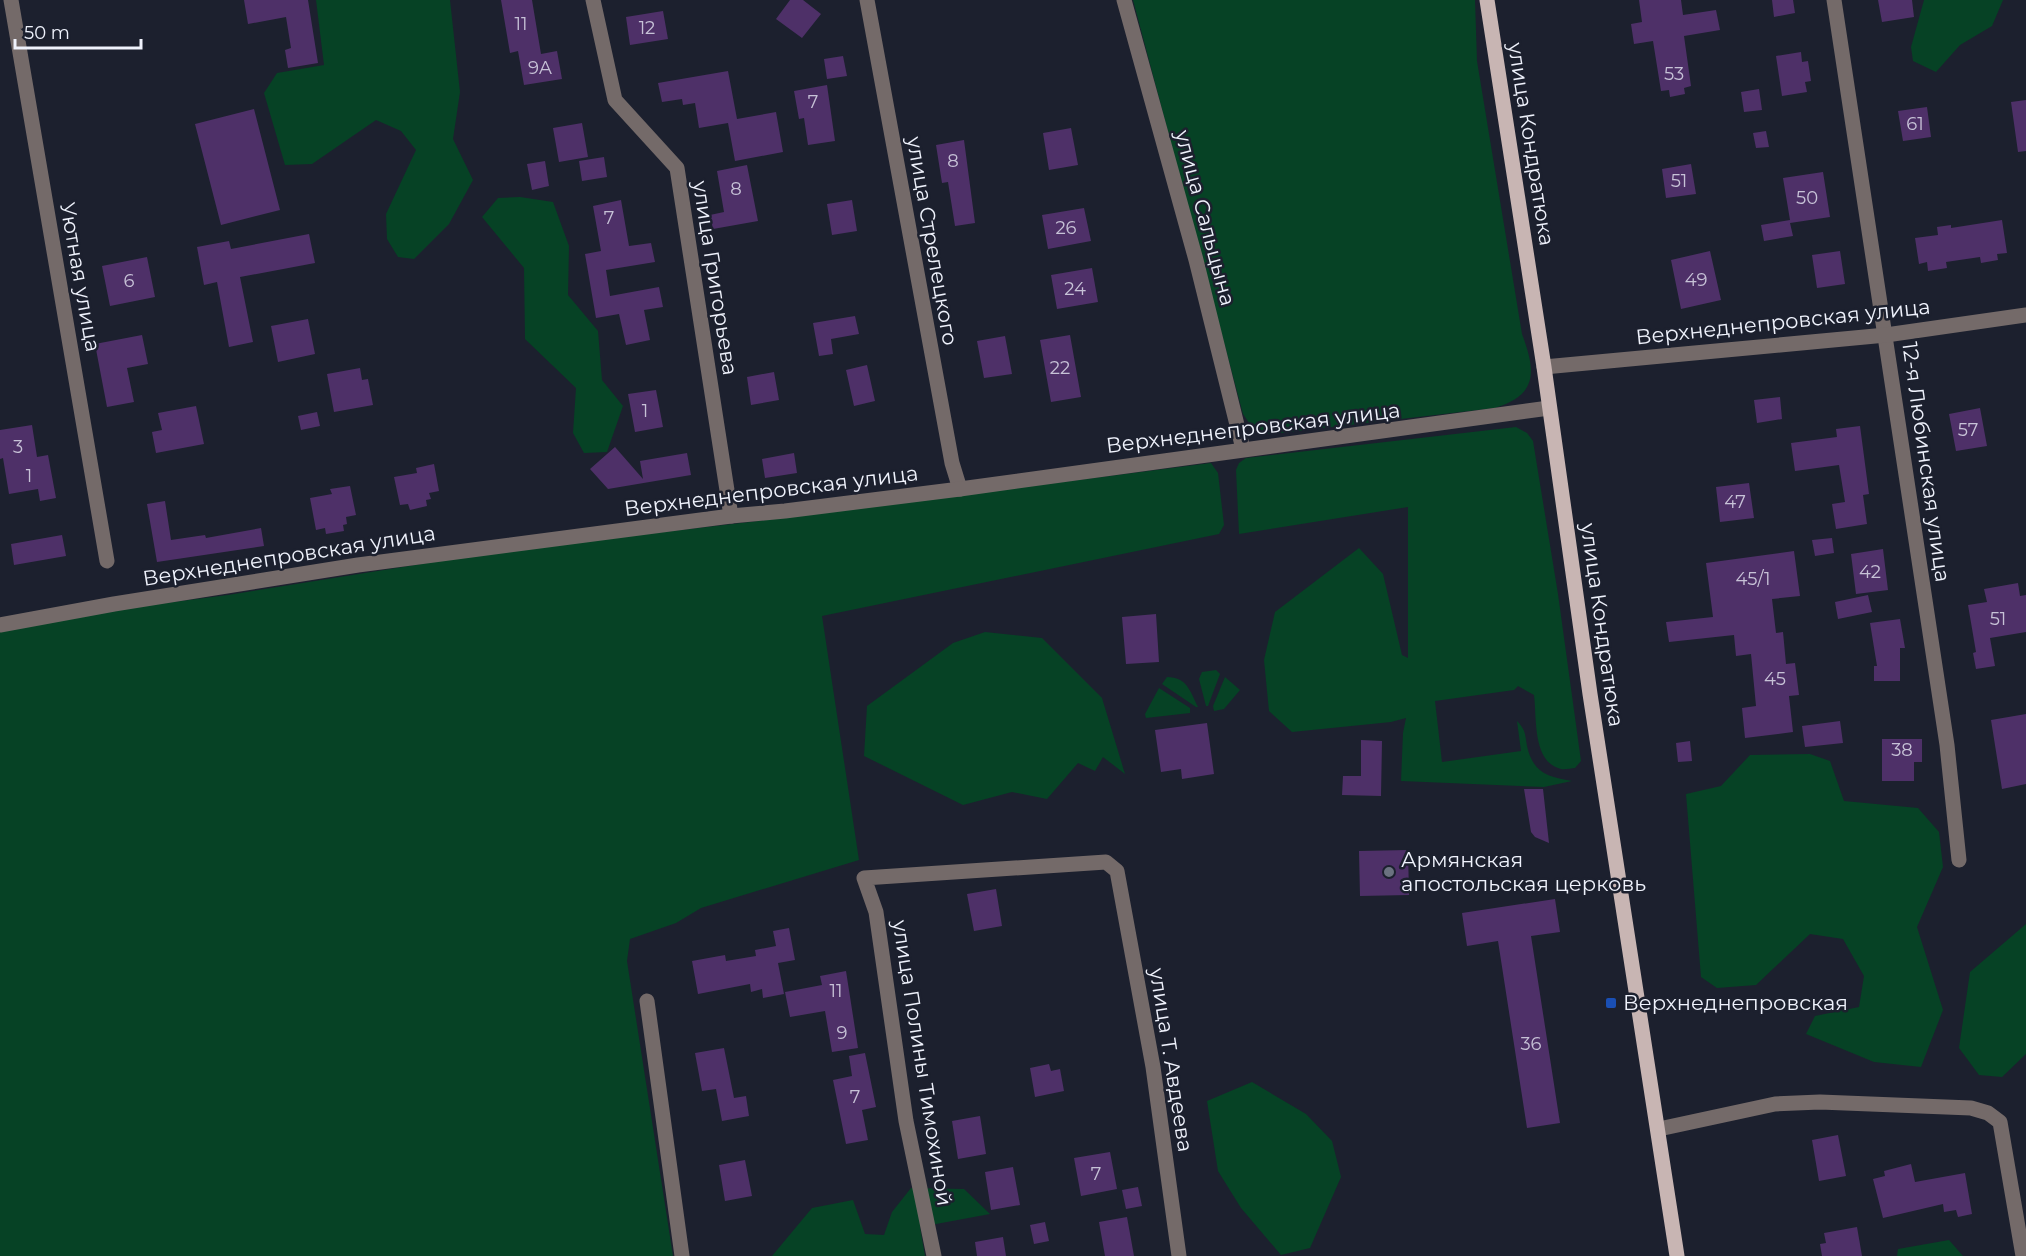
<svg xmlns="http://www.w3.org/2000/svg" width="2026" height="1256" viewBox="0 0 2026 1256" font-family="Montserrat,sans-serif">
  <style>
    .green { fill: #064225 }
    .building { fill: #4e3068 }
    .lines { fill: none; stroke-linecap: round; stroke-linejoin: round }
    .minor { stroke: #746a69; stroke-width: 15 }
    .tertiary { stroke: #746a69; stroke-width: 15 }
    .primary { stroke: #c8b5b3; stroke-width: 15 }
    .worship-dot { fill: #6b7280; stroke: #1c202e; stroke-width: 2 }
    .transit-dot { fill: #1a4fb4; stroke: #1c202e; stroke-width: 2 }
    .labels { text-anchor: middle; stroke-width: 5; stroke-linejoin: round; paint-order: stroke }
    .number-label { font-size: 18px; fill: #c7c2d7 }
    .street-label { font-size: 21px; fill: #eff2fc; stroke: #1c202e }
    .poi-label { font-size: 21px; fill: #eff2fc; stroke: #1c202e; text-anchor: start }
  </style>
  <rect width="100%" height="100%" fill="#1c202e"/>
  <!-- green -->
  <path class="green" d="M316,0H450L460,92L453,139L473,180L449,224L414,259L398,257L387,239L386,214L416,150L401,131L376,120L312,164L285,165L264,93L277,73L324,65Z
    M1133,0H1475L1477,61L1522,334C1536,371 1538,395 1495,408L1272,434L1256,433L1243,414Z
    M1924,0H2003L1992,26L1960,45L1936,72L1913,61L1911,47Z
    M520,197L553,202L569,246L568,295L598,331L602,380L623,406L607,452L584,453L573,433L576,388L525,339L524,268L482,217L498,198Z
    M1516,427L1527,433L1533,441L1558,594L1581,761L1575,768C1571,768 1565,770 1561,769C1532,762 1537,718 1534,695L1518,686L1514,690L1435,701L1442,762L1521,751L1517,721C1526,730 1525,735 1527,746C1533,773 1548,777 1572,781L1544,787L1401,781L1403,733L1406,718L1391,722L1292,732L1269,711L1264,660L1275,612L1359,548L1383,574L1402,655L1408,658V507L1239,534L1236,470L1239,463L1246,458Z
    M1211,463L1218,473L1224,525L1219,534L822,616L859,860L701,908L676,923L630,939L627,961L673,1256H0V630L119,609L228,595L509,550L750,522Z
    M985,632L1042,638L1102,698L1125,774L1103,757L1095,771L1078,763L1047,799L1012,792L963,805L864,756L867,706L953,643Z
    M1216,670L1220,674L1208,706H1206L1199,679L1202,672Z
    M1167,677C1187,677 1190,691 1198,707H1196L1162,684Z
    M1225,677L1240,690L1224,709L1214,711L1213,706Z
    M1159,688L1190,708V713L1146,718L1145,714Z
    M1810,754L1830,761L1844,801L1918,808L1939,832L1943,867L1917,927L1943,1010L1921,1067L1874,1062L1806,1034L1815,1016L1859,1007L1864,976L1843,939L1810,934L1756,985L1717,988L1701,977L1686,794L1721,786L1750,755Z
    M2026,924V1054L2002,1077L1979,1075L1959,1048L1970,972Z
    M1252,1082L1306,1114L1332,1141L1341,1177L1310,1248L1281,1255L1241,1208L1218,1171L1207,1101Z
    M911,1188L964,1189L990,1214L920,1227L925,1256H772L812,1208L853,1200L865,1234L884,1235L892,1212Z
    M1949,1240L1963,1256H1897L1898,1249Z"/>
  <!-- building -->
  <path class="building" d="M244,0H308L318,63L288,68L285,50L291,48L286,17L248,24Z
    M501,0H532L541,54L557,51L562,79L524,85L518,51L510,53Z
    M790,0H803L821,14L802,38L776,19Z
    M1639,0H1681L1683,15L1716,10L1720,30L1684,36L1691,86L1684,88L1685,94L1670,97L1669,90L1661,91L1653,41L1634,44L1631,24L1642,22Z
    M1772,0H1793L1795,13L1774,17Z
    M1878,0H1912L1914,17L1882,22Z
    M663,11L668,39L630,45L626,17Z
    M1801,52L1802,62L1808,61L1811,81L1805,82L1807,92L1782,96L1776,56Z
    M843,56L847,76L827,79L824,59Z
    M728,71L737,119L776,112L783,152L735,161L728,123L699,128L695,103L683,105L682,99L662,102L658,83Z
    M827,85L835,141L808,145L804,118L799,119L794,91Z
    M1759,89L1762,110L1744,112L1741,92Z
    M2026,100V151L2018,152L2011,102Z
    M1927,107L1931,137L1903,141L1898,111Z
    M254,109L280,210L221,225L195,124Z
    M582,123L588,157L559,162L553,128Z
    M1071,128L1078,165L1049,170L1043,133Z
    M1766,131L1769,147L1756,148L1753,133Z
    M964,140L975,223L955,226L948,182L942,183L936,145Z
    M604,157L607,177L582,181L579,161Z
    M545,161L549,186L532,190L527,164Z
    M1691,164L1696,194L1666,198L1662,169Z
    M747,165L758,221L713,229L710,215L724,212L717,171Z
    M1823,172L1830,217L1790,223L1793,236L1764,241L1761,225L1790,220L1783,178Z
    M621,200L629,246L651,243L655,262L606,270L610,296L659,287L663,307L644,310L650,340L626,345L619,314L596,318L585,254L601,251L593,206Z
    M852,200L857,231L832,235L827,204Z
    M1084,208L1091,241L1048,249L1042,215Z
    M2002,220L2007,253L1997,254L1998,260L1981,263L1980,257L1946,262L1947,268L1928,271L1927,262L1919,264L1915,238L1938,235L1937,227L1951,225V228Z
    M309,234L315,263L240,277L253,342L229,347L217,282L204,285L197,247L229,241L231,249Z
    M1710,251L1721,300L1681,309L1671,260Z
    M1840,251L1845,284L1817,288L1812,255Z
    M147,257L155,297L110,306L102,266Z
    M1092,268L1098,302L1057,309L1051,275Z
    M855,316L859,334L831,339L833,354L819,356L813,323Z
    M308,319L315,354L278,362L271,326Z
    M142,335L148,364L127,368L134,402L107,407L95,344Z
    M1070,335L1081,397L1051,402L1040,340Z
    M1005,336L1012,374L984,378L977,341Z
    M867,365L875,401L854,406L846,370Z
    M360,368L362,380L368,379L373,405L334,412L327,374Z
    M774,372L779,400L751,405L747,377Z
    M656,390L663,427L635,432L628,394Z
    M1780,397L1782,419L1757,423L1754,400Z
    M196,406L204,444L156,453L152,432L162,430L158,413Z
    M1980,408L1987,446L1956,451L1949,414Z
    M317,412L320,426L301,430L298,416Z
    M32,425L37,457L48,455L56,498L40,501L38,489L9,494L3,458L0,459V430Z
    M1860,426L1869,494L1863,495L1867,524L1836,529L1832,504L1845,502L1839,465L1795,471L1791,443L1837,437L1836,429Z
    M615,447L643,479L640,461L687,453L691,475L608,489L590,469Z
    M794,453L797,473L765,478L762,459Z
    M434,464L439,491L429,493L431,499L426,500L427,506L410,510L408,504L400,505L394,477L417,473L416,468Z
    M1749,483L1754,518L1720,522L1716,487Z
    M350,486L356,515L346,517L347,524L343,525L344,531L326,534L325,528L316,530L310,498L332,494L330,489Z
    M165,501L171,540L205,535L206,538L261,528L264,546L157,562L147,504Z
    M62,535L66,556L14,565L11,544Z
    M1832,538L1834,553L1815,556L1812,540Z
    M1883,549L1888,590L1856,594L1851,554Z
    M1794,551L1800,596L1772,599L1776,633L1783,632L1786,664L1795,663L1799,695L1789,696L1793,732L1745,738L1742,708L1756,706L1751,654L1736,656L1734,635L1669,642L1666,622L1713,617L1706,563Z
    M2018,583L2020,596L2026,595V632L1990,638L1995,666L1976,669L1973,653L1976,652L1968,605L1987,602L1984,589Z
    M1868,595L1872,612L1838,619L1835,602Z
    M1156,614L1159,662L1126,664L1122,617Z
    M1900,619L1905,648H1900V681H1874V666H1877L1870,623Z
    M2026,714V784L2002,789L1991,720Z
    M1840,721L1843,743L1805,747L1802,726Z
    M1207,723L1214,774L1182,779L1181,769L1161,772L1155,730Z
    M1882,739H1922V762H1914V781H1882Z
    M1361,740L1382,741L1381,796L1342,795L1343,776H1361Z
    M1690,741L1692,761L1678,762L1676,743Z
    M1524,789H1543L1549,843L1535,837L1531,832Z
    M1408,850L1409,895L1360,896L1359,851Z
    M996,889L1002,926L974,931L967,894Z
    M1555,899L1560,932L1531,936L1560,1123L1527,1128L1498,941L1467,946L1462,913Z
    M789,928L795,960L778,963L784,994L763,998L762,989L751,992L750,984L698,994L692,961L725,955L726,961L756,956L755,950L776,946L773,931Z
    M846,971L858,1048L832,1052L825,1011L790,1017L785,992L822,985L820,976Z
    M724,1048L734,1098L746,1096L749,1116L722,1121L716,1089L702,1091L695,1053Z
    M865,1053L876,1107L862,1110L868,1140L846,1144L833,1080L852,1076L849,1056Z
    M1049,1064L1051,1071L1060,1069L1064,1091L1035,1097L1030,1068Z
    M980,1116L986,1154L958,1159L952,1121Z
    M1838,1135L1846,1176L1819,1181L1812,1140Z
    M1110,1152L1117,1189L1081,1196L1074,1158Z
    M745,1160L752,1196L725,1201L719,1165Z
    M1911,1164L1915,1182L1965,1173L1972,1214L1958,1217L1956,1210L1944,1212L1943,1204L1883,1218L1873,1179L1885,1176L1884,1171Z
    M1013,1167L1020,1205L991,1210L985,1172Z
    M1138,1187L1142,1206L1126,1209L1122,1190Z
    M1127,1217L1134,1256H1105L1099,1222Z
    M1045,1222L1049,1241L1034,1244L1030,1225Z
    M1857,1227L1862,1256H1822L1820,1244L1826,1243L1824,1233Z
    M1003,1237L1006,1256H977L975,1242Z"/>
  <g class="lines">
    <!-- minor -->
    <path class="minor" d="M11,0L107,561
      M593,0L615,100L677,168L731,516
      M867,0L952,463L960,489
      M1124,0L1196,260L1243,449
      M1834,0L1947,745L1959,860
      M647,1001L682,1256
      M1659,1129L1775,1104L1820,1102L1971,1108L1988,1113L2000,1122L2023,1256
      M934,1256L906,1121L876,912L864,878L1106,862L1117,871L1153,1067L1179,1256"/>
    <!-- tertiary -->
    <path class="tertiary" d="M1544,367L1886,335L2026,315
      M0,625L114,604L358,565L731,516L785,511L960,489L1549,408"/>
    <!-- primary -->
    <path class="primary" d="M1487,0L1544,367L1590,694L1677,1256"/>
  </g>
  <!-- markers -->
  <circle class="worship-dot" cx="1389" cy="872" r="6"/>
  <rect class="transit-dot" x="1605" y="997" width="12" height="12" rx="3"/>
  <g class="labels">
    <!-- number labels -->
    <g class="number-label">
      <text x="521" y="30">11</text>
      <text x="647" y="34">12</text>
      <text x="540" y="74">9А</text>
      <text x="1674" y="80">53</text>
      <text x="813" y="108">7</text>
      <text x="1915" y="130">61</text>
      <text x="953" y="167">8</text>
      <text x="1679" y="187">51</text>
      <text x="736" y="195">8</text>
      <text x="1807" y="204">50</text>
      <text x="609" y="224">7</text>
      <text x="1066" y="234">26</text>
      <text x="1696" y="286">49</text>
      <text x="129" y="287">6</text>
      <text x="1075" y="295">24</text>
      <text x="1060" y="374">22</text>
      <text x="645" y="417">1</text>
      <text x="1968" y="436">57</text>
      <text x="18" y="453">3</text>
      <text x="29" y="482">1</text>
      <text x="1735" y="508">47</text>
      <text x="1870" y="578">42</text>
      <text x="1753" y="585">45/1</text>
      <text x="1998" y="625">51</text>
      <text x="1775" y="685">45</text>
      <text x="1902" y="756">38</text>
      <text x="836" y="997">11</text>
      <text x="842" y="1039">9</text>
      <text x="1531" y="1050">36</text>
      <text x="855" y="1103">7</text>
      <text x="1096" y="1180">7</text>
    </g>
    <!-- street labels -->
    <g class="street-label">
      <text transform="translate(1531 144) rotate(81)" y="7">улица Кондратюка</text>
      <text transform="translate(1205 218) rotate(75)" y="7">улица Сальцына</text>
      <text transform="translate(932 241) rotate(80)" y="7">улица Стрелецкого</text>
      <text transform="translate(80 277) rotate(80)" y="7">Уютная улица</text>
      <text transform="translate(715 278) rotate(81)" y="7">улица Григорьева</text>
      <text transform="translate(1783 322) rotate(-6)" y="7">Верхнеднепровская улица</text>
      <text transform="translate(1253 428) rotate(-7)" y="7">Верхнеднепровская улица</text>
      <text transform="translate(1926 462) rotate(82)" y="7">12-я Любинская улица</text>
      <text transform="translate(771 491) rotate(-7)" y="7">Верхнеднепровская улица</text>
      <text transform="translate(289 556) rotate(-9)" y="7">Верхнеднепровская улица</text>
      <text transform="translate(1602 625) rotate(82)" y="7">улица Кондратюка</text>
      <text transform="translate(1171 1060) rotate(81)" y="7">улица Т. Авдеева</text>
      <text transform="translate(922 1063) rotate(81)" y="7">улица Полины Тимохиной</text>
    </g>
    <!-- poi labels -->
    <g class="poi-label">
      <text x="1401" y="867">Армянская<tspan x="1401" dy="24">апостольская церковь</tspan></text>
      <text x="1623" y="1010">Верхнеднепровская</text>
    </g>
  </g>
  <!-- scale -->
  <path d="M15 39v9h126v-9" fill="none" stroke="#eff2fc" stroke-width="3"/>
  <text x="24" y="39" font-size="18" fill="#eff2fc" stroke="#1c202e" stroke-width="4.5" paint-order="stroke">50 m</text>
</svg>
